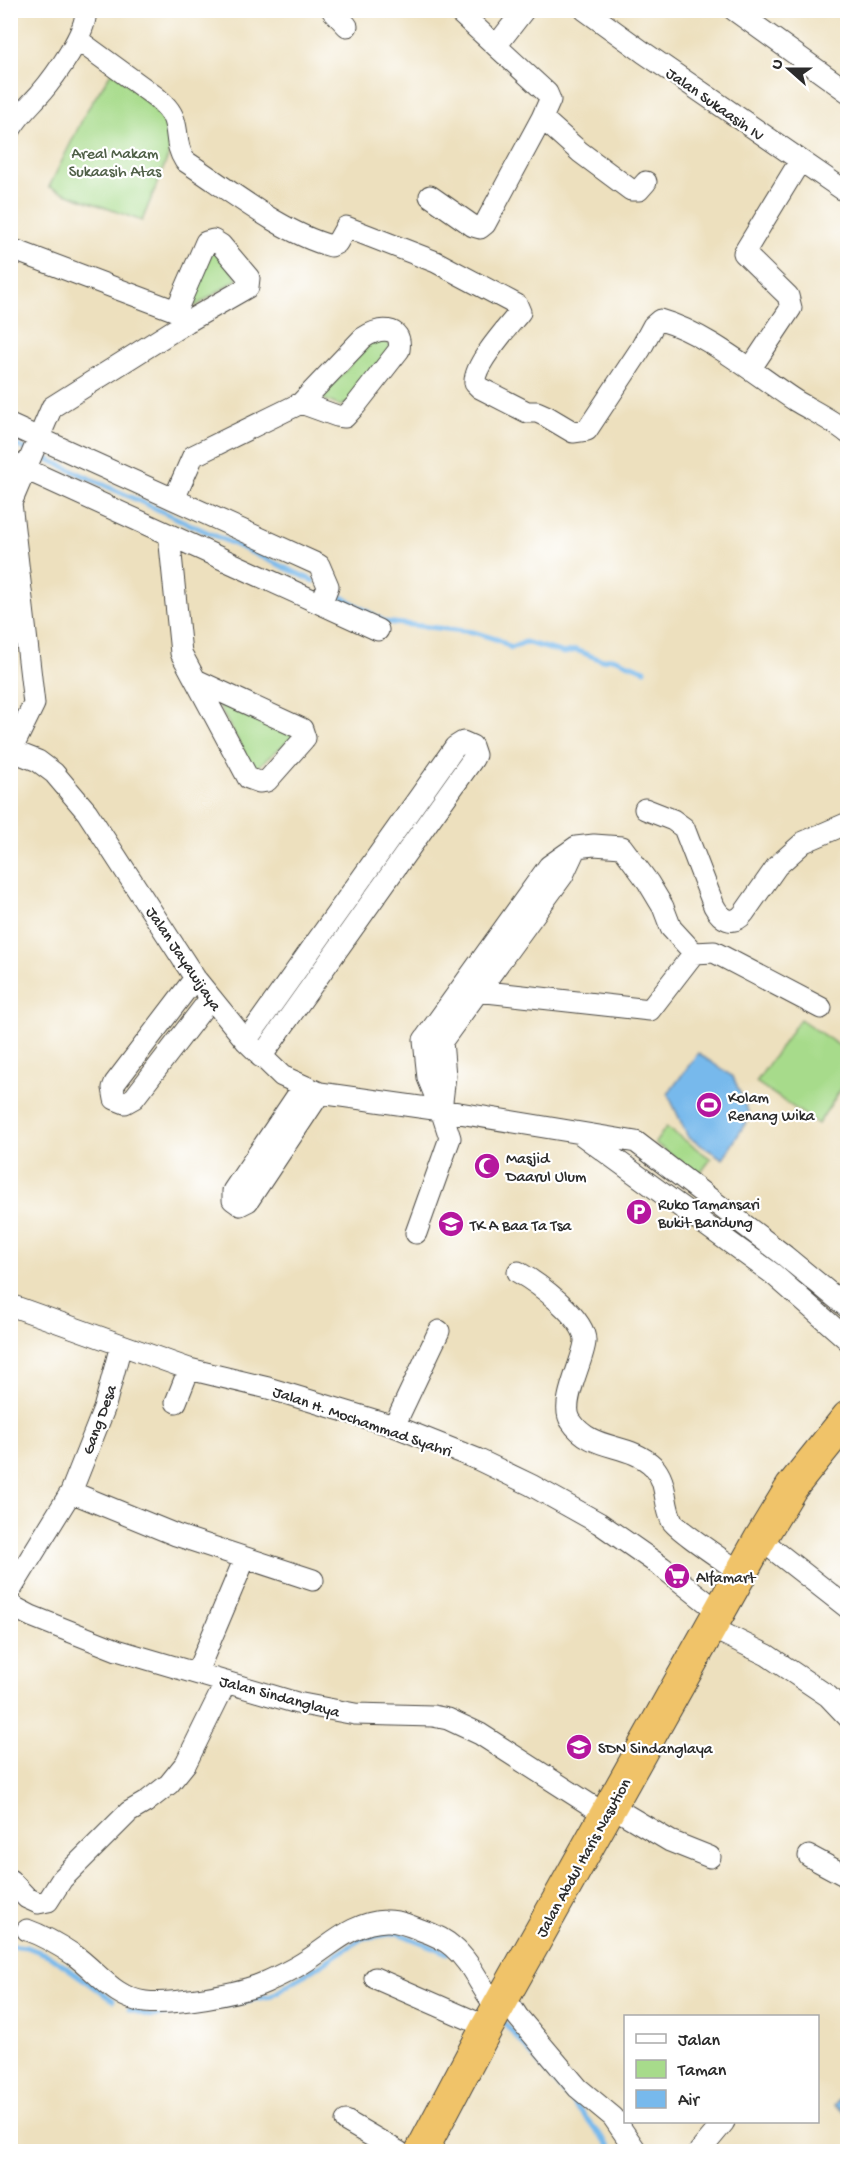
<svg xmlns="http://www.w3.org/2000/svg" width="858" height="2162" viewBox="0 0 858 2162" font-family="'Gochi Hand',sans-serif">
  <style>
    .green { fill: #a7db8b; stroke: #69835b; stroke-width: 1.5 }
    .water { fill: #77b9ec; stroke: #51728c; stroke-width: 1.5 }
    .lines { fill: none; stroke-linecap: round; stroke-linejoin: round }
    .stream { stroke: #77b9ec; stroke-width: 5 }
    .minor-casing { stroke: #484641; stroke-width: 23 }
    .highway-casing { stroke: #484641; stroke-width: 34 }
    .minor { stroke: #fff; stroke-width: 21 }
    .highway { stroke: #f0c369; stroke-width: 32 }
    .labels { text-anchor: middle; stroke-width: 4.5; stroke-linejoin: round; paint-order: stroke }
    .street-label { font-size: 16px; fill: #2b2b2b; stroke: #fff }
    .park-label { font-size: 16px; fill: #506048; stroke: #fff }
    .poi-label { font-size: 16px; fill: #2b2b2b; stroke: #fff; text-anchor: start }
  </style>
  <rect width="100%" height="100%" fill="#fff"/>
  <filter id="ink" filterUnits="userSpaceOnUse"><feTurbulence type="fractalNoise" baseFrequency=".0167" numOctaves="2"/><feDisplacementMap in="SourceGraphic" scale="12" xChannelSelector="R" yChannelSelector="G"/><feConvolveMatrix kernelMatrix="1 2 1 2 8 2 1 2 1" color-interpolation-filters="sRGB"/></filter>
  <filter id="wash" filterUnits="userSpaceOnUse"><feTurbulence type="fractalNoise" baseFrequency=".008" numOctaves="4" result="noise"/><feDisplacementMap in="SourceGraphic" scale="24" xChannelSelector="R" yChannelSelector="G"/><feGaussianBlur stdDeviation="1.35" result="paint"/><feColorMatrix in="noise" values="0 0 0 0 0 0 0 0 0 0 0 0 0 0 0 0 0 1.4 0 .05"/><feComposite in="paint" operator="in"/></filter>
  <g filter="url(#wash)">
    <rect width="100%" height="100%" fill="#ede0be"/>
    <!-- green -->
    <path class="green" d="M113,70L170,123L169,154L142,221L49,187L87,110Z
      M208,250L221,255L238,279L196,306L190,301Z
      M381,339L390,345V353L347,403L340,406L320,398L373,340Z
      M216,701L294,736L254,770Z
      M800,1019L847,1051V1080L818,1124L756,1082Z
      M666,1127L711,1159L699,1175L655,1143Z"/>
    <!-- water -->
    <path class="water" d="M698,1053L733,1077L750,1116L723,1159L688,1137L668,1094Z
      M847,2090V2113L834,2106Z"/>
    <g class="lines">
      <!-- stream -->
      <path class="stream" d="M10,443L28,450
        M43,457L314,581
        M337,594L385,622L473,632L499,640L511,648L525,642L564,653L576,650L601,660L613,658L645,670
        M10,1945L27,1947L50,1956L113,2000
        M129,2009L151,2016L180,2013L271,1996L363,1938L398,1933L447,1953
        M502,2020L615,2152"/>
    </g>
  </g>
  <g filter="url(#ink)">
    <g class="lines">
      <!-- minor casing -->
      <g class="minor-casing">
        <path id="minor" d="M332,10L347,26
          M457,10L547,93L550,100L542,118L580,152L631,190H639L646,182
          M585,10L643,52L848,193
          M734,10L848,92
          M78,40L156,97C163,103 171,110 174,120C179,136 175,145 185,161C228,189 282,233 331,246L337,243L346,227L436,262L517,305L520,312C508,327 473,365 475,383L480,388L527,412H537L546,416L573,432L587,430L640,350L653,326L660,320C707,333 756,375 796,401C813,411 832,420 848,433
          M496,46L524,10
          M10,130C18,116 29,106 40,94C53,79 90,29 85,10
          M430,196L473,226L480,228L485,224L542,118
          M10,254L17,251L176,311
          M751,368L791,308L788,296L744,253L800,161
          M10,425L319,565L328,586L321,604
          M10,462L378,630
          M174,499L193,456L301,403L363,338C378,328 403,324 399,350L356,405L345,417L337,416L301,403
          M169,535L181,653L248,778L259,782L267,781L305,738L302,729L196,680
          M10,750L38,761L54,773L87,812L195,978L246,1041L282,1076L320,1093L441,1110L636,1142L785,1256L848,1308
          M10,753L34,704L11,503L52,407L187,322L248,287L249,278L221,245L213,240L206,242L176,311L187,322
          M645,809L673,820L684,828L714,906C721,919 733,927 744,913L777,866L804,842L848,823
          M576,847L563,875L442,1041L445,1076L441,1110L428,1078L424,1040L549,866Z
          M576,847L594,845L622,847L648,882L663,907L671,928L694,953L714,952L821,1008
          M195,978L115,1083L113,1088L115,1099L125,1103L134,1098L210,999
          M468,990L650,1010L694,953
          M246,1041L455,747L463,742L472,746L475,755L473,759L261,1057
          M303,1087L233,1191V1200L240,1205L248,1201L320,1093
          M582,1135L773,1274L848,1340
          M416,1233L450,1138L441,1110
          M518,1272C536,1282 587,1319 585,1342C583,1362 559,1404 571,1421C591,1452 629,1442 653,1466C668,1482 663,1502 672,1521C677,1530 729,1564 741,1573
          M10,1305L189,1369L268,1388L394,1426L477,1459L531,1485L599,1523L662,1567L719,1612
          M176,1402L189,1369
          M394,1426L439,1331
          M71,1492L104,1409L121,1345
          M760,1539L848,1608
          M10,1591L71,1492L176,1535L313,1580
          M10,1605L31,1616L117,1650L297,1703L355,1714L433,1716L448,1719L480,1734L606,1815
          M710,1627L767,1655L828,1696L848,1717
          M197,1672L245,1558
          M611,1806L670,1841L710,1857
          M809,1856L848,1877
          M10,1880L27,1898L38,1903L48,1901L62,1879L129,1812L146,1802L169,1784L186,1763L226,1682
          M27,1930C44,1936 59,1945 74,1955C98,1972 114,1998 145,2002C173,2005 240,1994 266,1982C279,1976 294,1969 306,1961C332,1945 353,1922 386,1921C397,1920 411,1926 421,1930C433,1934 443,1938 453,1947C473,1964 480,1988 498,2009
          M375,1978L487,2027
          M504,1996L518,2017L578,2088L613,2117L637,2152
          M346,2121L399,2152
          M699,2152L724,2122"/>
      </g>
      <!-- highway casing -->
      <g class="highway-casing">
        <path id="highway" d="M421,2152L487,2027L760,1539L791,1488L848,1417"/>
      </g>
      <!-- minor -->
      <use href="#minor" class="minor"/>
      <!-- highway -->
      <use href="#highway" class="highway"/>
    </g>
  </g>
  <!-- icons -->
  <defs>
    <g id="stadium-disc" transform="scale(1.35)"><circle r="9.5" fill="#b5179e" stroke="#fff"/><path d="M0-5a6.5 5 0 1 0 0 10a6.5 5 0 1 0 0-10ZM-3.5-1.8h7v3.6h-7Z" fill="#fff"/></g>
    <g id="mosque-disc" transform="scale(1.35)"><circle r="9.5" fill="#b5179e" stroke="#fff"/><path d="M3.5-4.9A6 6 0 1 0 3.5 4.9A5 5 0 1 1 3.5-4.9Z" fill="#fff"/></g>
    <g id="parking-disc" transform="scale(1.35)"><circle r="9.5" fill="#b5179e" stroke="#fff"/><path d="M-3.5-5.5H1a3.5 3.5 0 0 1 0 7H-1V5.5H-3.5ZM-1-3.4V-.6H.8a1.4 1.4 0 0 0 0-2.8Z" fill="#fff"/></g>
    <g id="school-disc" transform="scale(1.35)"><circle r="9.5" fill="#b5179e" stroke="#fff"/><path d="M0-5L7-2L0 1L-7-2ZM-4 1L0 2.5L4 1V4Q0 6-4 4Z" fill="#fff"/></g>
    <g id="supermarket-disc" transform="scale(1.35)"><circle r="9.5" fill="#b5179e" stroke="#fff"/><path d="M-6-5.5h2.5l.6 2H6L4.5 2H-2.5L-4.4-4H-6ZM-1.5 3.2a1.3 1.3 0 1 0 .1 0ZM3 3.2a1.3 1.3 0 1 0 .1 0Z" fill="#fff"/></g>
  </defs>
  <g fill-rule="evenodd">
    <use href="#stadium-disc" x="709" y="1105"/>
    <use href="#mosque-disc" x="487" y="1166"/>
    <use href="#parking-disc" x="639" y="1212"/>
    <use href="#school-disc" x="451" y="1224"/>
    <use href="#supermarket-disc" x="677" y="1576"/>
    <use href="#school-disc" x="579" y="1747"/>
  </g>
  <g class="labels">
    <!-- street labels -->
    <g class="street-label">
      <text transform="translate(716 103) rotate(35)" y="6">Jalan Sukaasih IV</text>
      <text transform="translate(185 958) rotate(56)" y="6">Jalan Jayawijaya</text>
      <text transform="translate(98 1419) rotate(-70)" y="6">Gang Desa</text>
      <text transform="translate(363 1420) rotate(19)" y="6">Jalan H. Mochammad Syahri</text>
      <text transform="translate(280 1695) rotate(15)" y="6">Jalan Sindanglaya</text>
      <text transform="translate(582 1857) rotate(-61)" y="6">Jalan Abdul Haris Nasution</text>
    </g>
    <!-- park labels -->
    <g class="park-label">
      <text x="115" y="158">Areal Makam<tspan x="115" dy="18">Sukaasih Atas</tspan></text>
    </g>
    <!-- poi labels -->
    <g class="poi-label">
      <text x="728" y="1102">Kolam<tspan x="728" dy="18">Renang Wika</tspan></text>
      <text x="506" y="1163">Masjid<tspan x="506" dy="18">Daarul Ulum</tspan></text>
      <text x="658" y="1209">Ruko Tamansari<tspan x="658" dy="18">Bukit Bandung</tspan></text>
      <text x="470" y="1230">TK A Baa Ta Tsa</text>
      <text x="696" y="1582">Alfamart</text>
      <text x="598" y="1753">SDN Sindanglaya</text>
    </g>
  </g>
  <!-- margin -->
  <rect width="858" height="2162" fill="none" stroke="#fff" stroke-width="36"/>
  <!-- legend -->
  <rect x="624" y="2015" width="195" height="108" fill="#ffffff" stroke="#aaaaaa" stroke-width="1.5"/>
  <rect x="636" y="2034" width="30" height="9" fill="#ffffff" stroke="#aaaaaa" stroke-width="1.5"/>
  <text x="678" y="2045" font-size="18" fill="#2b2b2b">Jalan</text>
  <rect x="636" y="2060" width="30" height="18" fill="#a7db8b" stroke="#aaaaaa" stroke-width="1.5"/>
  <text x="678" y="2075" font-size="18" fill="#2b2b2b">Taman</text>
  <rect x="636" y="2090" width="30" height="18" fill="#77b9ec" stroke="#aaaaaa" stroke-width="1.5"/>
  <text x="678" y="2105" font-size="18" fill="#2b2b2b">Air</text>
  <!-- north arrow -->
  <g transform="translate(789 69) rotate(291)" stroke="#ffffff" stroke-width="4.5" paint-order="stroke">
  <path d="M0-4.5L10 22L0 15L-10 22Z" fill="#2b2b2b"/>
  <text y="-9" font-size="16" font-weight="bold" text-anchor="middle" fill="#2b2b2b">U</text>
  </g>
</svg>
